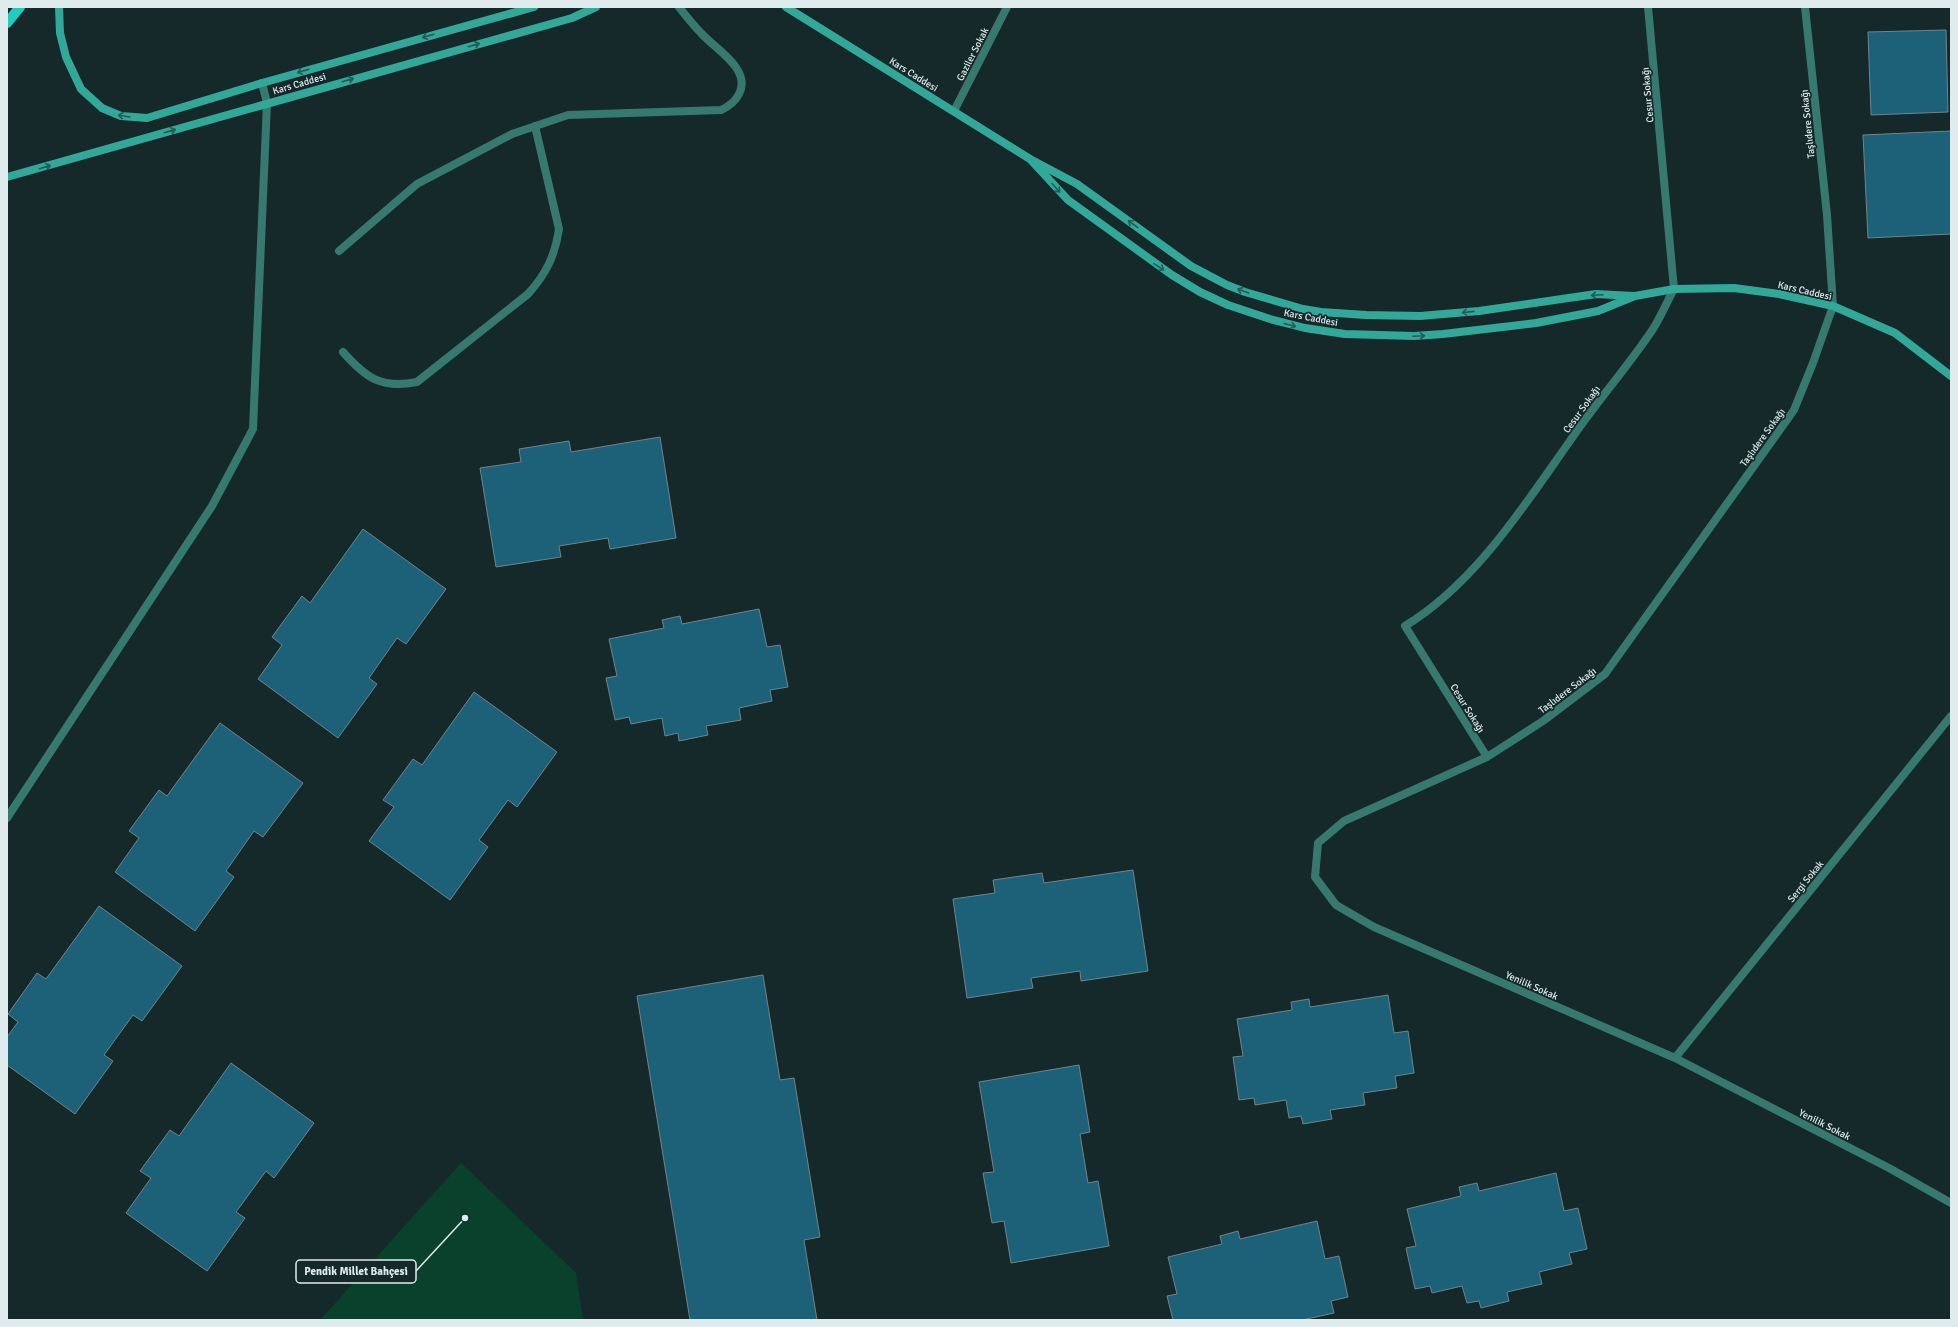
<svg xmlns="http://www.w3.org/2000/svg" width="1958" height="1327" viewBox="0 0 1958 1327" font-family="Signika,sans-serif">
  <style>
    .green { fill: #09412c }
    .building { fill: #1d6178; stroke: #70848c }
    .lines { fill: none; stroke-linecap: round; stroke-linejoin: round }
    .lane { stroke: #37796f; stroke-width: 8 }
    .street { stroke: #37796f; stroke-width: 8 }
    .secondary { stroke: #32a899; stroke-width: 8 }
    .primary { stroke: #22ccba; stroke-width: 10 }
    .oneway { stroke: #215c57 }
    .labels { text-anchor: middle; stroke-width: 3.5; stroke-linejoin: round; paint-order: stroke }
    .street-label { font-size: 10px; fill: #dfebed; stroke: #15292b }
    .leader { fill: none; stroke: #dfebed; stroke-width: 1.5 }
    .callout-dot { fill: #dfebed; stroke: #15292b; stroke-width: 1.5 }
    .callout { fill: #15292b; stroke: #dfebed; stroke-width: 1.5 }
    .callout-label { font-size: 11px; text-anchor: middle; font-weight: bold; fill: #dfebed }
  </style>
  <rect width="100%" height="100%" fill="#15292b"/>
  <!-- green -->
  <path class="green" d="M461,1163L576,1273L583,1320H320Z"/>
  <!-- building -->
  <path class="building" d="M1946,30L1948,112L1871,115L1868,32Z
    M1951,131V234L1868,238L1863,135Z
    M660,437L676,538L610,549L608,538L559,546L561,557L496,567L480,468L521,462L519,449L569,441L571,452Z
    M363,529L446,589L406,644L397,638L369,678L377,684L338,738L258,679L282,645L272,637L302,596L310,603Z
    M759,609L767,647L780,645L788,687L770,690L772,701L739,708L741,720L706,726L708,735L679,741L678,733L665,736L662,718L631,724L629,717L615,720L606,678L617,676L609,639L664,628L662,620L680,616L682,624Z
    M474,692L557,752L517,807L508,800L479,840L488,847L450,900L369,841L394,807L383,800L413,759L422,765Z
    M220,723L303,783L263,837L254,831L226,871L234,877L195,931L115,872L139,838L129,831L159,790L167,796Z
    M1133,870L1148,971L1081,981L1080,971L1031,978L1033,988L967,998L953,899L995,893L993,880L1042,873L1044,883Z
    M99,906L182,966L142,1021L133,1015L104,1055L113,1061L75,1114L7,1065V1037L18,1022L8,1014L37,973L46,979Z
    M763,975L780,1080L794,1078L820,1237L804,1240L817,1320H690L637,996Z
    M1388,995L1394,1033L1408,1031L1414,1073L1395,1076L1397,1088L1363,1093L1365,1105L1330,1110L1332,1119L1303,1124L1301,1116L1289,1118L1286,1100L1255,1105L1254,1098L1239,1100L1233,1057L1243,1056L1237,1019L1292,1010L1291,1002L1309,999L1310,1007Z
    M231,1063L314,1123L274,1178L266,1171L236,1212L245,1218L207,1271L126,1213L151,1178L140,1171L170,1130L179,1136Z
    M1079,1065L1090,1132L1080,1134L1088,1183L1098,1181L1109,1246L1011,1263L1004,1221L992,1223L983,1173L994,1172L979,1082Z
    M1556,1173L1564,1211L1578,1208L1587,1249L1569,1253L1572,1264L1539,1272L1542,1284L1507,1292L1509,1301L1481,1308L1479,1301L1467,1303L1462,1286L1432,1293L1430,1286L1415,1289L1406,1248L1416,1246L1407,1209L1461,1196L1459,1187L1477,1183L1479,1191Z
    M1317,1221L1325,1259L1339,1256L1348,1297L1331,1301L1334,1313L1302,1320H1173L1167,1296L1177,1294L1168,1257L1222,1244L1220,1236L1238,1231L1240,1239Z"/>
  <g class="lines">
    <!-- lane -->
    <path class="lane" d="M339,251L417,184L512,134L568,115L721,110C730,106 735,102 739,94C752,69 715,49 701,33C693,25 686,16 679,7
      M343,352C366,378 381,389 417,382L528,294C546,274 555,256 559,229L535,126
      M7,818L212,506L253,429L267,103L262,83"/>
    <!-- street -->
    <path class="street" d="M1805,7L1827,215L1833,306L1813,363L1794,410L1605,674L1543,721L1487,757L1344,821L1318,843L1315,877L1336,905L1374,927L1675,1058L1889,1168L1951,1203
      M954,111L1007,7
      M1487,757L1405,626C1480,581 1532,493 1582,424C1605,392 1631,362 1653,329C1661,316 1667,302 1674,289L1648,7
      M1675,1058L1951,716"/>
    <!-- secondary -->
    <path class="secondary" d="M59,7L60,33L66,57L81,89L102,108L121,116L147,118L262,83L534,7
      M786,7L1030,159L1077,184L1191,266L1227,285L1245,292L1303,309L1321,312L1366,315L1420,316L1479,311L1596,294L1633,296
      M1030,159L1068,200L1172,275L1200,292L1228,305L1270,319L1305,328L1345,334L1414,336L1443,334L1536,323L1598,311L1635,296L1674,289L1734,288L1779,294L1833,306L1895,333L1951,376
      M7,177L572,18L596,7"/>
    <!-- primary -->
    <path class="primary" d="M7,23L20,7"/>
  </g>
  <!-- one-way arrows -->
  <defs><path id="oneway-shaft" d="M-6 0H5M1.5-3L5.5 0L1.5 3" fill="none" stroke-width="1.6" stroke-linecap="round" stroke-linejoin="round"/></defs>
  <g class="oneway">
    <use href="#oneway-shaft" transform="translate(428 36) rotate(164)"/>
    <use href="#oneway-shaft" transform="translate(474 45) rotate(-16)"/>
    <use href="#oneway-shaft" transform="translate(303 71) rotate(164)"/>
    <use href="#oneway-shaft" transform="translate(348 80) rotate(-16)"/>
    <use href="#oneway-shaft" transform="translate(124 116) rotate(-171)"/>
    <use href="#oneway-shaft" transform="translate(170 131) rotate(-16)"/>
    <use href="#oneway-shaft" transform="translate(45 167) rotate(-16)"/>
    <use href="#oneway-shaft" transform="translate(1056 188) rotate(48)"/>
    <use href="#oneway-shaft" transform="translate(1133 224) rotate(-144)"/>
    <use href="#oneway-shaft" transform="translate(1159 267) rotate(34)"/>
    <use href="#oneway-shaft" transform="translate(1243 291) rotate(-160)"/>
    <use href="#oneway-shaft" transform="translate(1597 295) rotate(177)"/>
    <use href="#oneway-shaft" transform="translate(1468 312) rotate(174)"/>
    <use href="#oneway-shaft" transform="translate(1290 325) rotate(15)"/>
    <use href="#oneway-shaft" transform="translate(1419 336) rotate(-3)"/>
  </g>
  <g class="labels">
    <!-- street labels -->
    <g class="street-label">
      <text transform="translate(972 54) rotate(-63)" y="4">Gaziler Sokak</text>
      <text transform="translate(914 74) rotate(32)" y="4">Kars Caddesi</text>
      <text transform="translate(299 83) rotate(-16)" y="4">Kars Caddesi</text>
      <text transform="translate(1647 95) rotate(-95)" y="4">Cesur Sokağı</text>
      <text transform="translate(1807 124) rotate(-96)" y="4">Taşlıdere Sokağı</text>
      <text transform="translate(1805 290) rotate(13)" y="4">Kars Caddesi</text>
      <text transform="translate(1311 317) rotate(11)" y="4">Kars Caddesi</text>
      <text transform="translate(1581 409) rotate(-54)" y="4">Cesur Sokağı</text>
      <text transform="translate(1762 437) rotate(-54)" y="4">Taşlıdere Sokağı</text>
      <text transform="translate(1567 690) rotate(-37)" y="4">Taşlıdere Sokağı</text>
      <text transform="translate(1468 708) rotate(58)" y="4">Cesur Sokağı</text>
      <text transform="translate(1805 881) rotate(-51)" y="4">Sergi Sokak</text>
      <text transform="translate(1532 985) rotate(24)" y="4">Yenilik Sokak</text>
      <text transform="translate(1825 1124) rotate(27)" y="4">Yenilik Sokak</text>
    </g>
  </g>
  <!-- callouts -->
  <path class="leader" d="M465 1218L416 1271"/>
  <circle class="callout-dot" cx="465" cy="1218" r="4"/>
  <rect class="callout" x="296" y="1260" width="120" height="23" rx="4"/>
  <g class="callout-label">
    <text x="356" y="1275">Pendik Millet Bahçesi</text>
  </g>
  <!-- border -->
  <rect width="1958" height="1327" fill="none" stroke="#dfebed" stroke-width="16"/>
</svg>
